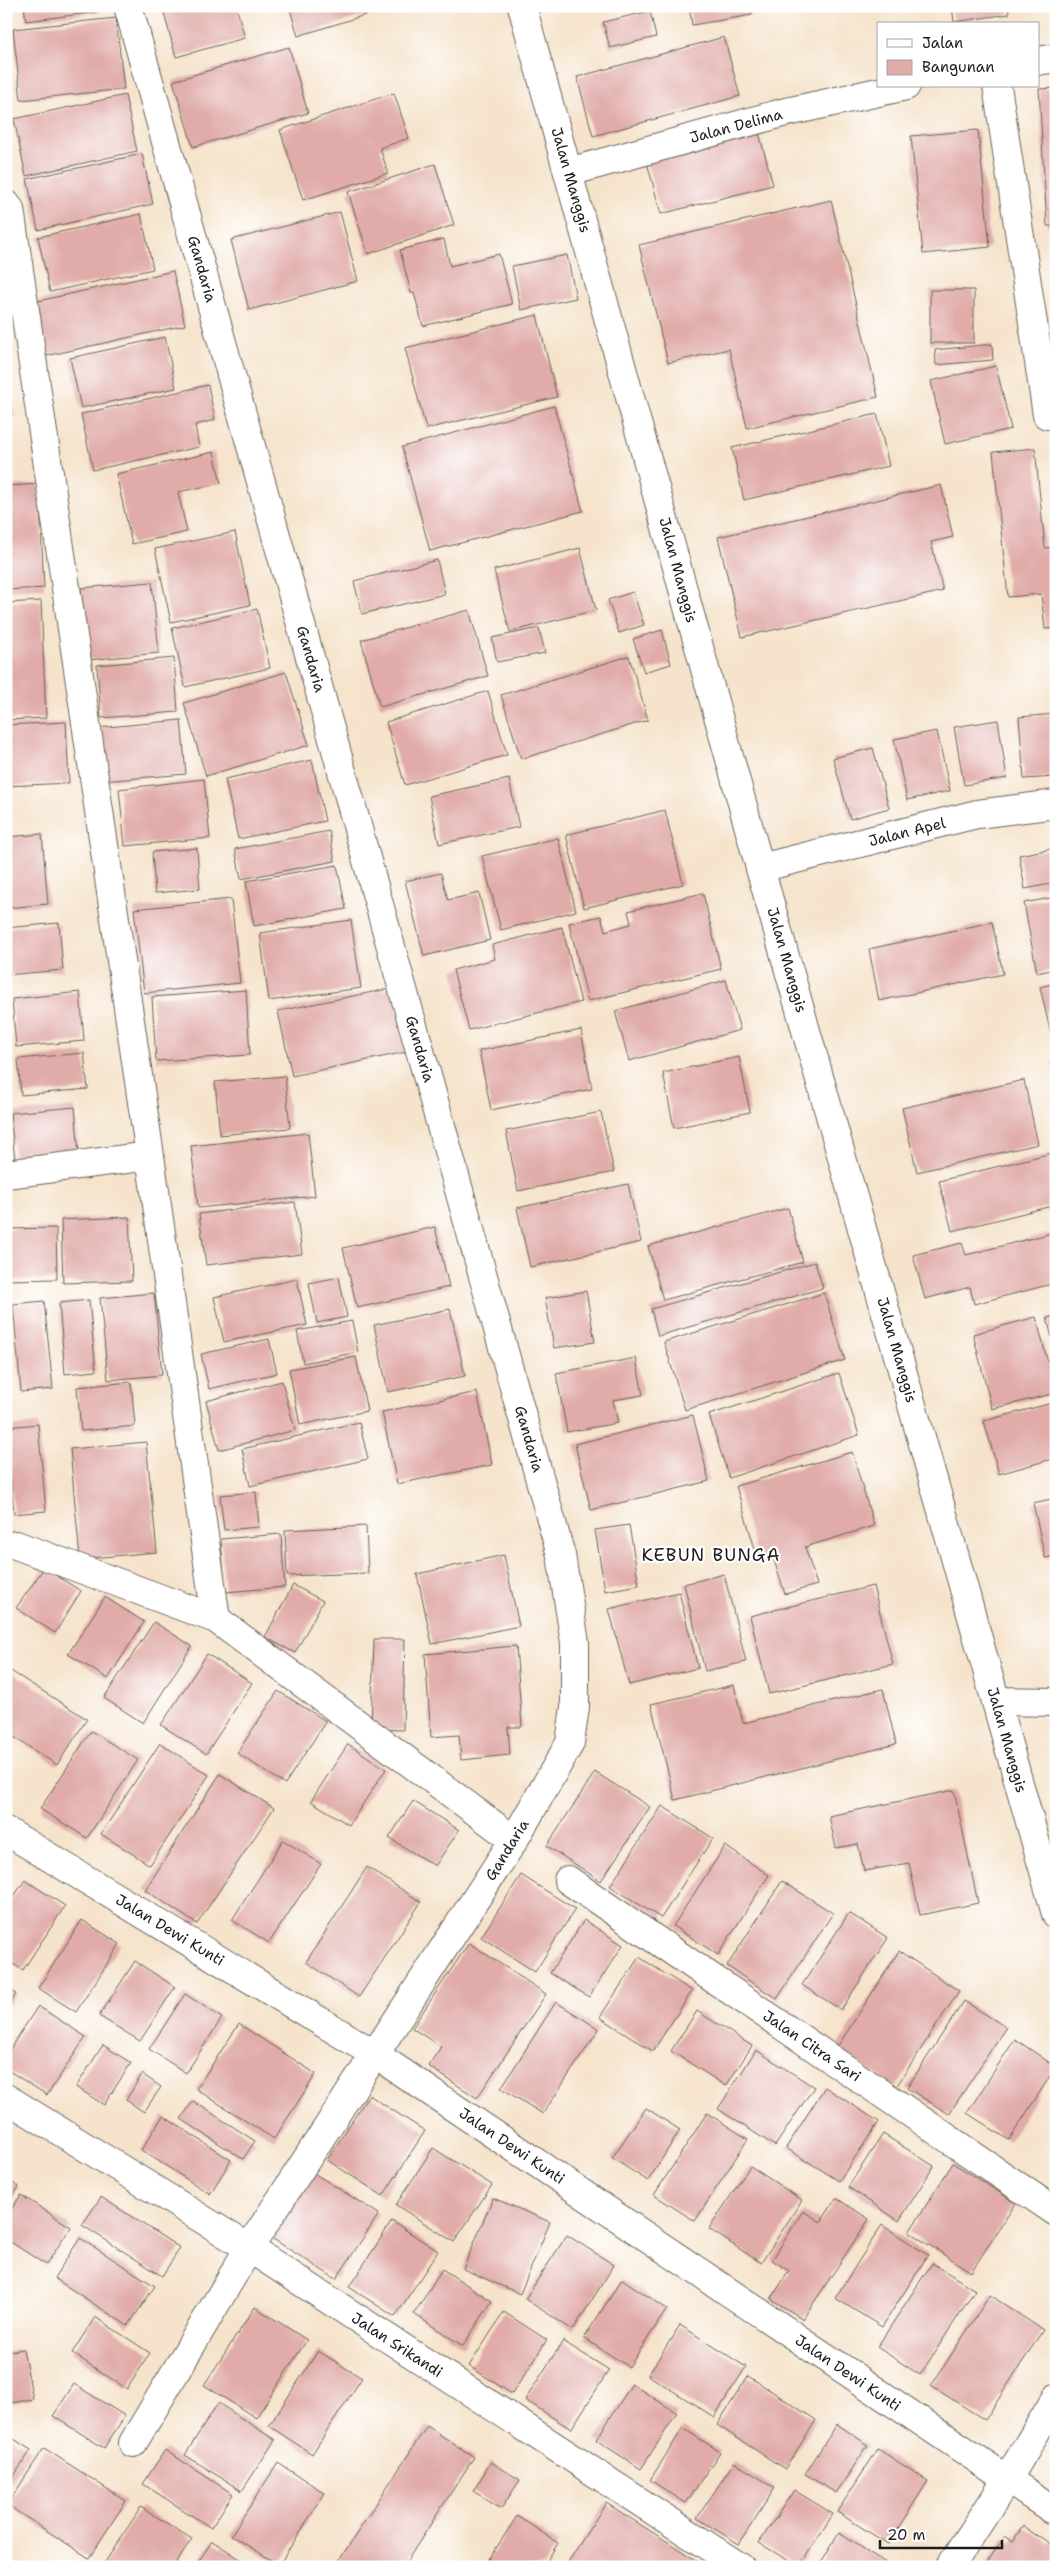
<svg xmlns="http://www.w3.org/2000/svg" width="1062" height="2573" viewBox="0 0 1062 2573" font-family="'Shantell Sans',sans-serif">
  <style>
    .building { fill: #e0aba8 }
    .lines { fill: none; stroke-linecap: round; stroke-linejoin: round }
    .minor-casing { stroke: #686259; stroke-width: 30 }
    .tertiary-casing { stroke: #686259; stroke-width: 30 }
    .minor { stroke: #fff; stroke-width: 28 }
    .tertiary { stroke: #fff; stroke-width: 28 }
    .labels { text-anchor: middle; stroke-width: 4.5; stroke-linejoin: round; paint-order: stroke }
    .street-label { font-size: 15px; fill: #1c1c1c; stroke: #fff }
    .quarter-label { font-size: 18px; letter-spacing: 1px; fill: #1c1c1c; stroke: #fff }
  </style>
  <rect width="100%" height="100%" fill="#fff"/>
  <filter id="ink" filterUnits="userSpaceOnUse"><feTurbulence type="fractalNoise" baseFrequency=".02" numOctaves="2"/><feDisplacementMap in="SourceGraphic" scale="10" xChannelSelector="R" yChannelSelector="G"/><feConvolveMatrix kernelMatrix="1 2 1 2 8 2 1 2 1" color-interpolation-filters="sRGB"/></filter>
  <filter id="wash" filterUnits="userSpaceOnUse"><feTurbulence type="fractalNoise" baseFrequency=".0096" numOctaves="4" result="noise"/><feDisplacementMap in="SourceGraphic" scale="20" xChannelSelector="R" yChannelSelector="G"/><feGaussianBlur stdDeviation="1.12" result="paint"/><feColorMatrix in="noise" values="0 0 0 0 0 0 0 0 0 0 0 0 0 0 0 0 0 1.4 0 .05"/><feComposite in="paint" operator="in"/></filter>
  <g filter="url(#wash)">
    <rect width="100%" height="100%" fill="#f5e3cb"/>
    <g id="blocks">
      <!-- building -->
      <path class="building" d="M24,6H96L97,12L26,21Z
        M162,6H236L245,38L176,57Z
        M289,6H391V7L298,36Z
        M689,6H751L752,15L692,25Z
        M952,6H1008L1009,14L954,22Z
        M650,11L656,37L610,48L603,22Z
        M116,18L124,89L21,100L13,29Z
        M724,37L740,96L593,136L577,77Z
        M289,47L308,113L193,147L173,81Z
        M6,76H8L10,153H6Z
        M1056,88V226H1047L1039,89Z
        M394,93L409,138L380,148L388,173L303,200L280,130Z
        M125,95L137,151L26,176L14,119Z
        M758,129L773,185L661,214L646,159Z
        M978,130L990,247L923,254L911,136Z
        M142,154L153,204L38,230L27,179Z
        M435,164L454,225L368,254L348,192Z
        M831,200L878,397L747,428L729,349L668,363L639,245Z
        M340,212L358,281L249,310L231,240Z
        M141,214L153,269L50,292L38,237Z
        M444,239L450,266L499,254L512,304L423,326L414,293H411L400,250Z
        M567,255L576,298L521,310L512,266Z
        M173,271L185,325L28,360L16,306Z
        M930,290H974V343H930Z
        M537,315L557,397L426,429L405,348Z
        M165,337L176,388L81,408L70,358Z
        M992,344L993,360L936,365L935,350Z
        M6,365H8L12,415L6,416Z
        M996,366L1011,429L945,444L931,381Z
        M208,385L215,420L195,425L199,447L93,470L81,414Z
        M554,406L583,511L430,551L402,447Z
        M877,414L889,466L744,500L732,448Z
        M1035,448L1045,548L1056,547V628L1045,629L1041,594L1008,597L993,452Z
        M214,452L221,483L178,492L187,532L132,544L116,474Z
        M39,484L44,588L6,590V486Z
        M941,485L953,537L931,542L943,591L742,637L718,537Z
        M235,532L250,605L171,622L155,549Z
        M580,548L596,610L510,632L494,570Z
        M437,560L445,594L362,614L354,581Z
        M152,582L159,653L88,660L81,588Z
        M633,592L644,625L619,633L608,600Z
        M41,601L46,718L6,720V603Z
        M257,609L270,668L185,687L172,628Z
        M469,610L488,676L380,707L361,640Z
        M539,628L545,653L497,662L492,638Z
        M662,630L671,664L644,672L633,639Z
        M629,656L648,720L521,759L501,695Z
        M174,658L178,712L101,718L97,665Z
        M286,672L309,745L206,776L184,703Z
        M488,691L507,755L405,785L386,722Z
        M1056,714V777L1024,779L1019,717Z
        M181,720L186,774L102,781L97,728Z
        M998,720L1007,778L964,785L954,727Z
        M66,722L69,783L6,786V725Z
        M937,731L950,791L907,800L894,739Z
        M873,748L889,808L850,819L833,758Z
        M312,760L325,821L238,839L225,779Z
        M204,779L210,838L125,846L119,789Z
        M509,779L519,827L439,844L429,796Z
        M665,810L683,884L584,908L566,835Z
        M329,831L335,861L241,879L235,849Z
        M42,834L48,904L6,908V837Z
        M558,838L576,911L501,930L482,856Z
        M197,848L200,889L155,893L152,852Z
        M1056,848V883L1025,889L1019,855Z
        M337,865L346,909L254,926L246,881Z
        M441,873L448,900L479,893L490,940L424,956L405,881Z
        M703,893L721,969L588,1001L569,923L601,916L605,931L631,924L628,911Z
        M1056,897V969L1037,973L1024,903Z
        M231,899L240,983L144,993L134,909Z
        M351,920L361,988L269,1001L260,933Z
        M992,922L1003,974L879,1001L869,949Z
        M59,923L63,970L6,975V928Z
        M562,927L581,1002L469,1030L453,970L495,959L492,945Z
        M726,980L740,1030L629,1061L615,1011Z
        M1056,983V1052H1055L1040,987Z
        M393,988L406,1052L292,1076L278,1011Z
        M246,990L250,1055L156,1061L152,997Z
        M80,992L84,1041L16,1047L12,999Z
        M581,1030L592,1089L491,1110L479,1051Z
        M84,1053L88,1089L21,1095L18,1059Z
        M739,1057L750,1112L674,1128L663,1073Z
        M1056,1060V1079H1055L1051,1061Z
        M285,1076L290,1128L220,1135L215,1082Z
        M1024,1080L1038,1144L917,1172L902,1108Z
        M75,1107L79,1154L15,1160L10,1113Z
        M601,1112L614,1172L518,1191L506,1131Z
        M308,1133L315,1196L198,1208L191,1146Z
        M1056,1152V1205L952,1231L939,1181Z
        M628,1184L641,1242L530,1267L517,1208Z
        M295,1202L302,1254L206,1265L199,1214Z
        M788,1208L803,1262L663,1300L648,1246Z
        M129,1217L132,1281L63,1283L61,1220Z
        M435,1227L449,1287L357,1308L343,1248Z
        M56,1228L57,1279L6,1280V1229Z
        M1056,1232V1283L974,1304L970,1287L925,1299L913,1255L962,1243L966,1255Z
        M815,1262L823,1288L658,1336L651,1309Z
        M339,1277L347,1317L317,1323L309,1283Z
        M297,1279L307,1325L224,1342L214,1297Z
        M586,1291L595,1342L554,1348L545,1298Z
        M154,1293L162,1375L108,1380L100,1298Z
        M824,1293L845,1360L685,1410L664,1342Z
        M89,1300L96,1371L65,1374L59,1303Z
        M44,1301L53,1389L21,1392L13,1304Z
        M450,1309L465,1376L388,1392L374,1325Z
        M1056,1316V1349L1055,1350L1047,1318Z
        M1036,1317L1056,1393L992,1409L973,1334Z
        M352,1321L358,1352L303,1363L297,1331Z
        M269,1339L277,1373L209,1389L201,1354Z
        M356,1357L367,1411L300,1425L289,1369Z
        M636,1358L643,1395L613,1400L618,1423L567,1432L556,1373Z
        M839,1373L859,1435L729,1478L709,1415Z
        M282,1381L295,1430L219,1450L206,1401Z
        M131,1382L135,1426L81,1431L77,1387Z
        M477,1392L492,1465L397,1484L382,1412Z
        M1056,1402V1458L999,1474L984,1421Z
        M693,1415L709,1481L591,1510L575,1444Z
        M359,1422L368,1459L250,1486L242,1449Z
        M38,1424L46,1511L14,1514L6,1427Z
        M146,1442L157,1552L80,1559L70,1449Z
        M852,1452L874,1526L805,1547L817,1585L785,1594L773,1557L759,1562L736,1486Z
        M256,1492L259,1527L224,1530L220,1495Z
        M1056,1498V1556L1045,1558L1033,1503Z
        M629,1525L639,1585L605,1591L595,1530Z
        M366,1526L368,1573L287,1576L285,1530Z
        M281,1534L285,1587L225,1592L221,1539Z
        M504,1555L519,1626L432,1644L417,1574Z
        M44,1568L81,1591L55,1633L16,1608Z
        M724,1574L746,1662L705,1671L684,1584Z
        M293,1585L323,1601L295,1653L265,1637Z
        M873,1586L893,1664L769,1694L750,1616Z
        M679,1592L698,1668L629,1685L609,1609Z
        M105,1597L144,1622L108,1679L68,1654Z
        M154,1622L192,1646L143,1723L104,1698Z
        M374,1639H405L403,1730L371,1729Z
        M516,1646L522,1727H508L510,1755L461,1760L459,1735L431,1737L425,1654Z
        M207,1654L252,1683L206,1754L161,1725Z
        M6,1668L87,1719L57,1765L6,1732Z
        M734,1685L743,1723L883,1689L896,1744L675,1800L651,1704Z
        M278,1691L326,1721L285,1784L237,1753Z
        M91,1731L138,1760L87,1838L40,1809Z
        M160,1743L209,1775L150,1865L101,1834Z
        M348,1744L386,1769L349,1825L311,1801Z
        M595,1772L650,1807L601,1881L547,1846Z
        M220,1774L274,1808L197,1924L145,1890Z
        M954,1790L978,1903L920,1915L909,1863L864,1871L858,1844L836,1848L829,1816Z
        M413,1801L459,1830L435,1866L389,1838Z
        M662,1806L713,1838L661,1918L610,1886Z
        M283,1840L321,1864L269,1943L232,1920Z
        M725,1846L769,1875L718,1955L673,1926Z
        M367,1867L421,1902L359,1997L306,1962Z
        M521,1875L575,1909L535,1972L481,1937Z
        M25,1880L65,1906L23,1970L6,1960V1908Z
        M782,1881L833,1913L777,1999L727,1966Z
        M849,1913L888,1938L841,2010L802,1985Z
        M82,1920L120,1944L76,2012L38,1988Z
        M584,1920L623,1945L589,1997L550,1973Z
        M469,1943L546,1994L477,2098L428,2066L441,2047L412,2028Z
        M899,1951L959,1991L896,2087L836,2049Z
        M639,1957L692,1991L653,2051L600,2017Z
        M135,1961L175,1987L140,2041L99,2016Z
        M6,1987L16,1994L6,2010Z
        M185,1994L222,2018L186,2073L149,2049Z
        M964,2001L1006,2027L949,2114L907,2088Z
        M556,2002L599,2029L543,2114L501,2088Z
        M38,2006L86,2037L47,2095L6,2069V2055Z
        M697,2011L752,2046L726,2086L671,2051Z
        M239,2024L316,2074L274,2139L196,2089Z
        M1015,2039L1056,2067L1009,2140L967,2113Z
        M103,2045L131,2063L104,2105L76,2087Z
        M756,2050L814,2087L775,2146L718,2109Z
        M142,2074L161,2087L144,2112L126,2100Z
        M825,2087L879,2122L839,2181L786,2148Z
        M369,2095L425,2131L383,2196L327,2160Z
        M193,2101L255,2141L243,2159L181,2119Z
        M646,2108L680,2130L648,2181L612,2158Z
        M707,2113L748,2139L695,2221L654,2195Z
        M163,2116L231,2160L210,2194L141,2150Z
        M883,2134L934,2166L899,2221L848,2187Z
        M433,2148L492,2185L454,2242L396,2205Z
        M953,2163L1016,2203L971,2272L909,2232Z
        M750,2166L802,2200L761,2263L709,2229Z
        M312,2172L379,2214L336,2279L270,2237Z
        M6,2179L19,2187L6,2206Z
        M21,2195L71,2227L46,2265L6,2239V2217Z
        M101,2197L180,2248L162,2276L82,2225Z
        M493,2198L550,2222L520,2294L463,2269Z
        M836,2198L869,2219L803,2319L771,2299L789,2271L772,2260L803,2211L821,2222Z
        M392,2221L438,2251L395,2317L349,2287Z
        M882,2225L928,2255L882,2327L835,2298Z
        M567,2235L614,2265L573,2330L525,2299Z
        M80,2238L155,2286L128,2326L54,2278Z
        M932,2263L975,2290L920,2375L877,2347Z
        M442,2269L492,2301L463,2346L414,2314Z
        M622,2279L667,2309L629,2367L584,2338Z
        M990,2295L1043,2330L985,2420L931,2386Z
        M255,2307L307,2340L256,2418L204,2385Z
        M504,2312L547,2340L512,2394L469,2366Z
        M95,2317L150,2353L127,2389L72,2353Z
        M680,2325L746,2367L714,2417L648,2375Z
        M563,2341L609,2370L571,2429L525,2400Z
        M23,2349L33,2399L6,2404V2352Z
        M318,2351L362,2378L312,2454L269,2426Z
        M748,2376L816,2420L785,2469L717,2425Z
        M74,2384L125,2416L104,2448L53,2416Z
        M632,2384L677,2413L641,2469L596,2440Z
        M218,2403L275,2440L242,2491L185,2455Z
        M837,2424L868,2445L836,2493L805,2474Z
        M427,2426L474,2457L403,2567H345L338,2562Z
        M683,2428L720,2452L686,2503L650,2480Z
        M6,2434L31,2450L6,2488Z
        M44,2448L126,2501L89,2558L7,2505Z
        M878,2449L928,2481L888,2544L837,2512Z
        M165,2450L233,2494L211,2528L143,2484Z
        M491,2462L520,2480L501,2509L473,2491Z
        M734,2462L775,2488L739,2544L697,2518Z
        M278,2463L325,2493L279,2565L231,2535Z
        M794,2490L833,2514L799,2567L759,2543Z
        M606,2503L671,2544L706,2567H565Z
        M141,2507L192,2539L174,2567H102Z
        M517,2516L558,2543L543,2567H484Z
        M1023,2526L1049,2544L1056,2534V2567H984L1005,2536L1013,2541Z
        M839,2533L892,2567H818Z
        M212,2541L253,2567H195Z"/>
    </g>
  </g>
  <g filter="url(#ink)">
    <use href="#blocks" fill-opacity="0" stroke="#686259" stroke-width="1"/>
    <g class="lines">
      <!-- minor casing -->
      <g class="minor-casing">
        <path id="minor" d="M128,6L561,1555L575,1643V1707L570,1743L514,1840L249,2248L740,2567
          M1038,61L1056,58
          M997,86L1047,415
          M569,172L782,113L906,86
          M6,204L10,209L150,1156L216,1619L514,1840
          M760,868L977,814L1056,804
          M6,1174L150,1156
          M16,1545L216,1619
          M996,1701L1056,1702
          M6,1831L376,2055L1056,2512
          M568,1880L1056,2212
          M6,2098L249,2248L133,2443"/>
      </g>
      <!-- tertiary casing -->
      <g class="tertiary-casing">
        <path id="tertiary" d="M522,6L760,868L1056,1914
          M950,2567L1007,2480L1056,2398"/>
      </g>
      <!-- minor -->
      <use href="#minor" class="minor"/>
      <!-- tertiary -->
      <use href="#tertiary" class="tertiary"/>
    </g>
  </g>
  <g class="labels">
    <!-- street labels -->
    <g class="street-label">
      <text transform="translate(736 126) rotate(-15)" y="5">Jalan Delima</text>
      <text transform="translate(571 180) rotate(74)" y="5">Jalan Manggis</text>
      <text transform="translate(202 269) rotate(74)" y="5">Gandaria</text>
      <text transform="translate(678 570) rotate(75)" y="5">Jalan Manggis</text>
      <text transform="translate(311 659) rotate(74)" y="5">Gandaria</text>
      <text transform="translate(907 832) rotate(-14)" y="5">Jalan Apel</text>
      <text transform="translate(787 960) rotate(74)" y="5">Jalan Manggis</text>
      <text transform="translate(420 1049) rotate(74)" y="5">Gandaria</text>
      <text transform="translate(897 1350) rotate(74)" y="5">Jalan Manggis</text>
      <text transform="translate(529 1439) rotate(74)" y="5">Gandaria</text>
      <text transform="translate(1007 1740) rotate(74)" y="5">Jalan Manggis</text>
      <text transform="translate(507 1850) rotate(-58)" y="5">Gandaria</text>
      <text transform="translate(170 1930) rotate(31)" y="5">Jalan Dewi Kunti</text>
      <text transform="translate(812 2046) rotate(34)" y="5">Jalan Citra Sari</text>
      <text transform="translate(512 2146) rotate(34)" y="5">Jalan Dewi Kunti</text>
      <text transform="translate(397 2345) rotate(33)" y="5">Jalan Srikandi</text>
      <text transform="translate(848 2373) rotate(34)" y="5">Jalan Dewi Kunti</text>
    </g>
    <!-- quarter labels -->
    <g class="quarter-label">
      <text x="711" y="1561">KEBUN BUNGA</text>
    </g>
  </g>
  <!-- margin -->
  <rect width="1062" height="2573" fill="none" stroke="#fff" stroke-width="25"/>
  <!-- legend -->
  <rect x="877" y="22" width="162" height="65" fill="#ffffff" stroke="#a4a4a4"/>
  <rect x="887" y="39" width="25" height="8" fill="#ffffff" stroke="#a4a4a4"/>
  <text x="922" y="48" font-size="15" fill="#1c1c1c">Jalan</text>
  <rect x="887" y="60" width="25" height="15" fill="#e0aba8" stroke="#a4a4a4"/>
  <text x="922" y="72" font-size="15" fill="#1c1c1c">Bangunan</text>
  <!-- scale -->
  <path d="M880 2540v8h122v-8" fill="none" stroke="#1c1c1c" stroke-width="2.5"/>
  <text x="887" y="2540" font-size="15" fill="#1c1c1c" stroke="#ffffff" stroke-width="4" paint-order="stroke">20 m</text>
</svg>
